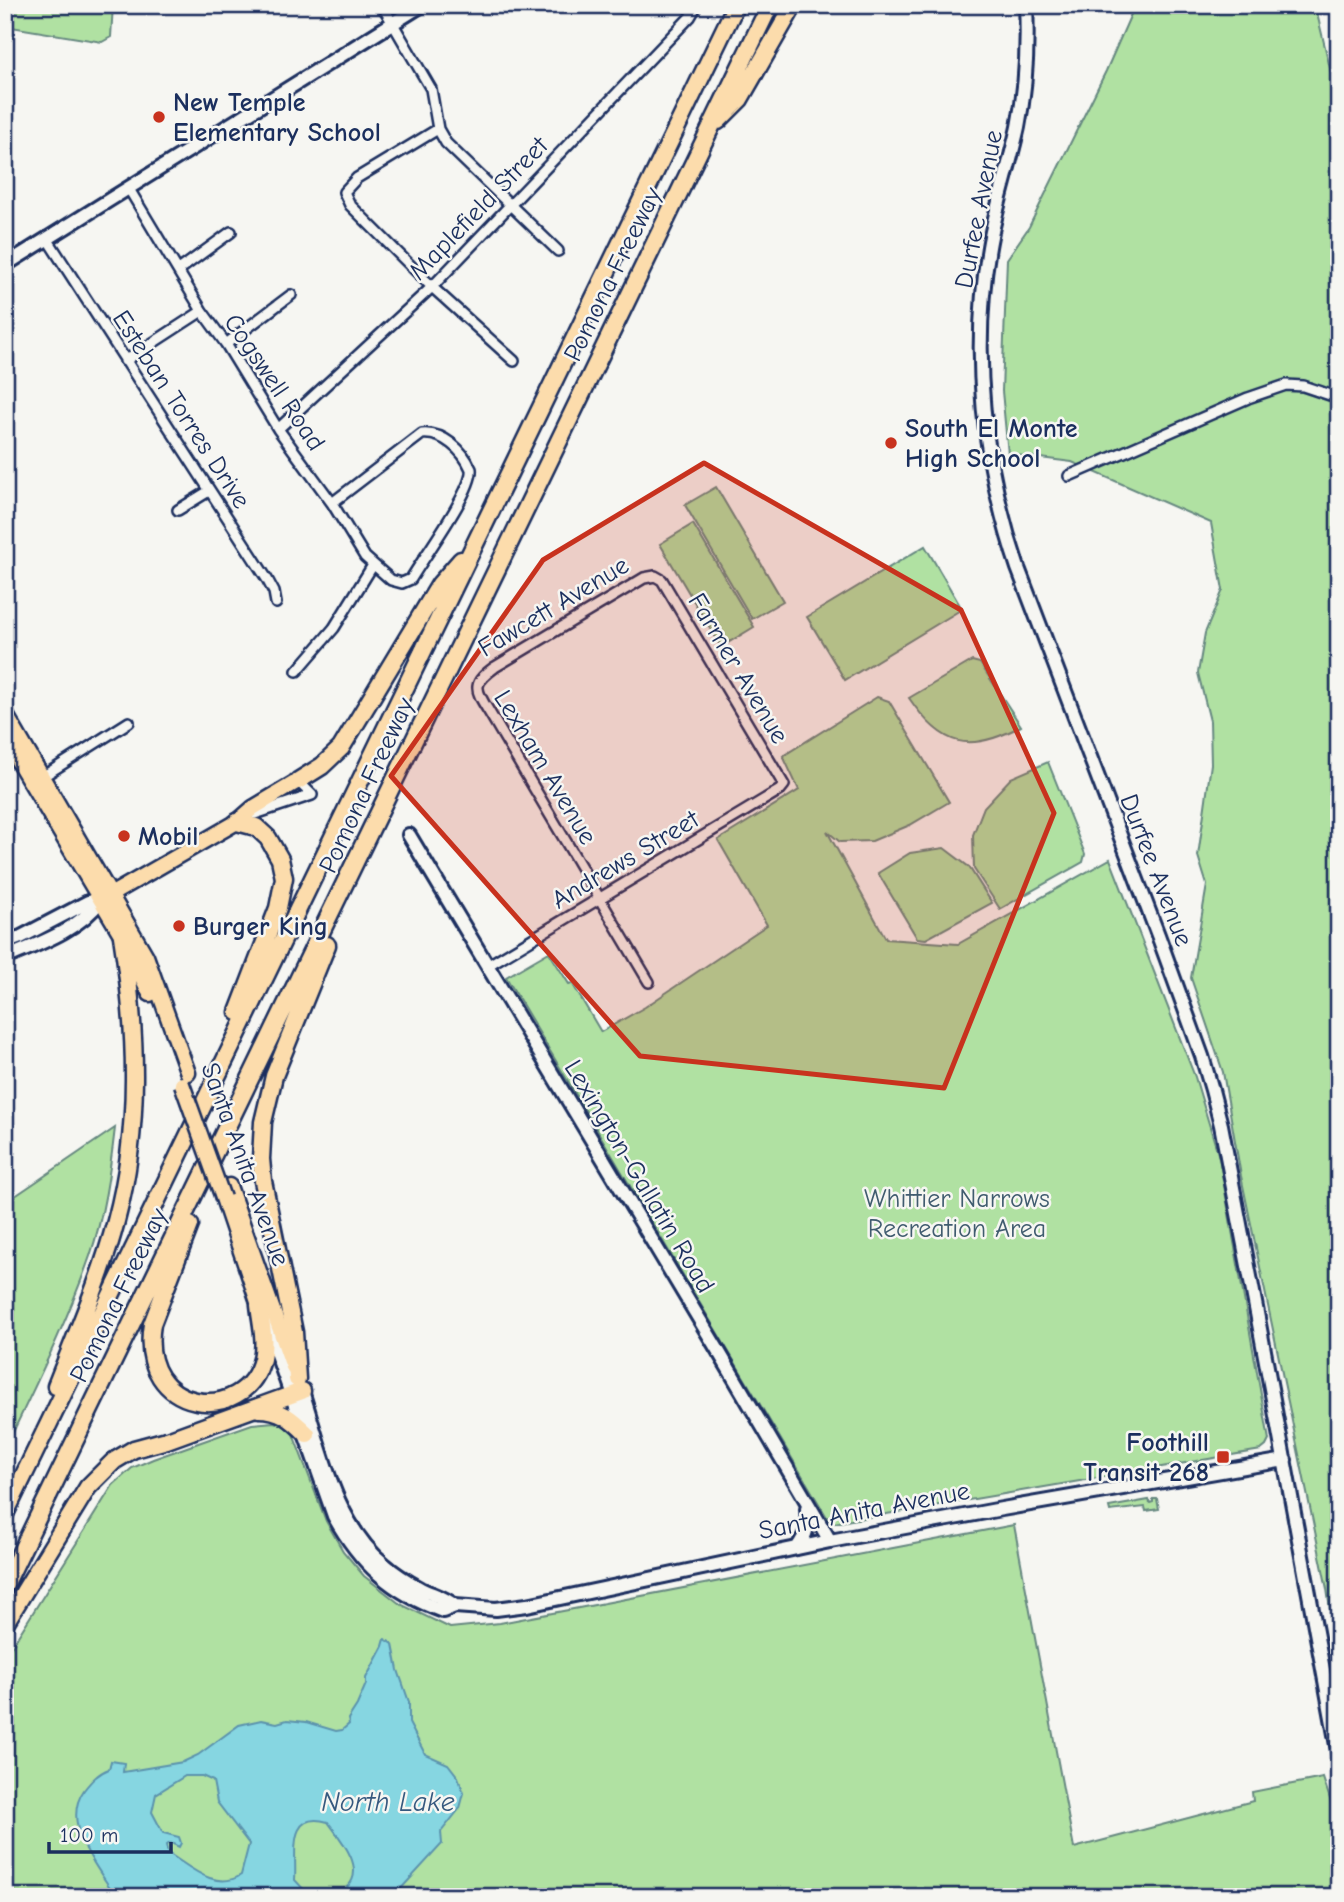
<svg xmlns="http://www.w3.org/2000/svg" width="1344" height="1902" viewBox="0 0 1344 1902" font-family="'Comic Neue',sans-serif">
  <style>
    .green { fill: #b0e1a2; stroke: #668880; stroke-width: 2 }
    .water { fill: #86d6e1; stroke: #5b93ad; stroke-width: 2; fill-rule: evenodd }
    .lines { fill: none; stroke-linecap: round; stroke-linejoin: round }
    .street-casing { stroke: #1b2f5e; stroke-width: 14 }
    .secondary-casing { stroke: #1b2f5e; stroke-width: 18 }
    .primary-casing { stroke: #1b2f5e; stroke-width: 19 }
    .highway-casing { stroke: #1b2f5e; stroke-width: 21 }
    .street { stroke: #f6f6f2; stroke-width: 9 }
    .secondary { stroke: #f6f6f2; stroke-width: 12 }
    .primary { stroke: #fcdcac; stroke-width: 14 }
    .highway { stroke: #fcdcac; stroke-width: 16 }
    .primary-bridge-casing { stroke: #1b2f5e; stroke-width: 19; stroke-linecap: butt }
    .primary-bridge { stroke: #fcdcac; stroke-width: 14 }
    .marked { fill: #c8321e; fill-opacity: 0.2; stroke: #c8321e; stroke-width: 5; stroke-linejoin: round }
    .poi-dot { fill: #c8321e; stroke: #f6f6f2; stroke-width: 2.5 }
    .labels { text-anchor: middle; stroke-width: 5; stroke-linejoin: round; paint-order: stroke }
    .poi-label { font-size: 26px; font-weight: bold; fill: #1b2f5e; stroke: #f6f6f2; text-anchor: start }
    .street-label { font-size: 26px; fill: #1b2f5e; stroke: #f6f6f2 }
    .park-label { font-size: 26px; fill: #405c6f; stroke: #f6f6f2 }
    .water-label { font-size: 28px; font-style: italic; fill: #36597f; stroke: #f6f6f2 }
  </style>
  <rect width="100%" height="100%" fill="#f6f6f2"/>
  <filter id="ink" filterUnits="userSpaceOnUse"><feTurbulence type="fractalNoise" baseFrequency=".0143" numOctaves="2"/><feDisplacementMap in="SourceGraphic" scale="14" xChannelSelector="R" yChannelSelector="G"/><feConvolveMatrix kernelMatrix="1 2 1 2 8 2 1 2 1" color-interpolation-filters="sRGB"/></filter>
  <g filter="url(#ink)">
    <!-- green -->
    <path class="green" d="M5,5H113L111,37L102,42L5,26Z
      M1135,5H1315L1339,106V1669L1327,1589L1241,1176L1223,1072L1191,978L1207,885L1198,856L1211,764L1210,721L1198,673L1205,633L1223,590L1211,523L1072,462L1008,454L1002,391L1007,259L1029,227L1106,71Z
      M716,487L783,601L752,619L685,505Z
      M693,524L754,627L721,647L660,544Z
      M925,546L962,609L845,680L807,617Z
      M972,661L980,663L1021,726C969,754 942,747 909,698Z
      M877,697L889,701L949,802L910,825L872,841L840,842L827,831L886,939L958,944L1110,859L1195,1077L1219,1157L1269,1440L1266,1446L1261,1450L834,1523L828,1519L506,977L549,952L569,984L572,983L601,1032L645,1007L767,925L718,840L799,790L783,756Z
      M1048,762L1085,854L1083,862L1000,909L974,869L973,835L984,807L1011,778Z
      M944,848L969,867L992,903L926,939L917,938L878,873L910,853Z
      M115,1128C110,1171 104,1215 90,1256C67,1322 35,1386 5,1449V1203Z
      M274,1422L283,1425L293,1434L326,1521L343,1551L364,1576L400,1604L450,1628L500,1623L1014,1525L1074,1848L1253,1801L1252,1792L1323,1778L1335,1814L1339,1845V1897H5V1657L113,1485L132,1468L153,1459L252,1424Z
      M1153,1499H1157L1159,1509L1146,1511L1145,1507L1110,1511L1109,1507L1149,1500L1150,1503L1153,1502Z"/>
    <!-- water -->
    <path class="water" d="M385,1639L393,1644L398,1670L409,1702V1723L425,1754L448,1764L458,1777L464,1793L460,1808L441,1832L442,1844L397,1893L392,1897H321C329,1894 341,1892 347,1887C367,1869 339,1837 328,1822C286,1810 297,1854 295,1880L305,1891L321,1897H117L115,1895C97,1867 60,1824 84,1790C91,1781 98,1773 109,1769L111,1761L124,1763L123,1772L183,1762L198,1755L239,1725L261,1720L277,1723L287,1720L306,1722L336,1731L342,1730L349,1724L348,1719L357,1705L366,1684V1678L383,1646ZM185,1776H202L213,1781L217,1802L249,1844L241,1875C216,1892 189,1866 168,1853L166,1845L171,1843L179,1847L181,1843L179,1837L163,1833L152,1812L156,1794Z"/>
    <g class="lines">
      <!-- street casing -->
      <g class="street-casing">
        <path id="street" d="M382,5L431,89L438,129L446,143L558,251
          M438,129L357,178L344,192L350,205L432,287L514,361
          M129,189L202,311L226,344L278,429L332,503L365,557L391,580L402,583L411,579C423,558 474,489 471,469C463,450 443,432 422,434L332,503
          M48,240L267,579L274,592L276,603
          M179,270L231,232
          M226,344L291,295
          M125,361L202,311
          M278,429L432,287L690,17L697,5
          M1069,476L1248,398L1286,385L1303,386L1339,398
          M178,510L209,491
          M297,671L334,628L373,565
          M42,777L129,722
          M255,814L312,795L298,781
          M487,966L780,790L784,785L662,580L655,576L644,578L495,667C473,683 474,688 488,710L649,982"/>
      </g>
      <!-- secondary casing -->
      <g class="secondary-casing">
        <path id="secondary" d="M1026,5C1028,47 1026,87 1018,127C1009,168 996,206 989,247C971,354 983,465 1018,568L1158,935L1202,1056L1212,1090L1221,1125L1257,1313L1339,1756
          M5,265L422,5
          M409,835L716,1347L830,1541
          M5,943L21,937L88,902L100,901
          M5,958C38,944 79,930 100,901
          M266,1323L334,1516C360,1563 392,1593 443,1611L455,1606L496,1609L527,1605L830,1541L1002,1509L1285,1460
          M302,1391C321,1449 335,1525 385,1565C396,1575 408,1582 421,1589C433,1595 444,1597 455,1606
          M797,1548C807,1534 809,1526 807,1509"/>
      </g>
      <!-- primary casing -->
      <g class="primary-casing">
        <path id="primary" d="M5,713L146,956L188,1073
          M5,739L122,936L150,994
          M105,898L237,822L253,808L298,781
          M229,1186L293,1367
          M223,1198L259,1305"/>
      </g>
      <!-- highway casing -->
      <g class="highway-casing">
        <path id="highway" d="M718,121L740,99L794,5
          M298,781L322,766L341,748L440,584L461,560
          M237,822L256,827L268,838L280,859L284,878L278,908L238,1012
          M190,1225L152,1324C137,1415 246,1426 262,1359C266,1341 261,1323 259,1305
          M297,1379L294,1332L263,1181L261,1159L263,1122L274,1076L327,945
          M56,1386C77,1332 101,1278 116,1221C141,1128 137,1031 122,936
          M259,1409C281,1409 292,1419 307,1434
          M5,1514C246,1010 495,509 736,5
          M5,1585L770,5
          M5,1623L88,1487L114,1461L134,1449L167,1440L302,1391"/>
      </g>
      <!-- street -->
      <use href="#street" class="street"/>
      <!-- secondary -->
      <use href="#secondary" class="secondary"/>
      <!-- primary -->
      <use href="#primary" class="primary"/>
      <!-- highway -->
      <use href="#highway" class="highway"/>
      <!-- primary-bridge casing -->
      <g class="primary-bridge-casing">
        <path id="primary-bridge" d="M182,1084L223,1198"/>
      </g>
      <!-- primary-bridge -->
      <use href="#primary-bridge" class="primary-bridge"/>
    </g>
  </g>
  <!-- marked area -->
  <path class="marked" d="M704,463L961,610L1054,813L944,1088L640,1056L391,776L543,560Z"/>
  <!-- markers -->
  <g class="poi-dot">
    <circle cx="159" cy="117" r="7"/>
    <circle cx="891" cy="443" r="7"/>
    <circle cx="124" cy="836" r="7"/>
    <circle cx="179" cy="926" r="7"/>
    <rect x="1216" y="1450" width="14" height="14" rx="3.5"/>
  </g>
  <g class="labels">
    <!-- poi labels -->
    <g class="poi-label">
      <text x="173" y="111">New Temple<tspan x="173" dy="30">Elementary School</tspan></text>
      <text x="905" y="437">South El Monte<tspan x="905" dy="30">High School</tspan></text>
      <text x="138" y="845">Mobil</text>
      <text x="193" y="935">Burger King</text>
      <text x="1209" y="1451" text-anchor="end">Foothill<tspan x="1209" dy="30">Transit 268</tspan></text>
    </g>
    <!-- street labels -->
    <g class="street-label">
      <text transform="translate(478 208) rotate(-46)" y="9">Maplefield Street</text>
      <text transform="translate(978 209) rotate(-79)" y="9">Durfee Avenue</text>
      <text transform="translate(612 274) rotate(-64)" y="9">Pomona Freeway</text>
      <text transform="translate(275 382) rotate(56)" y="9">Cogswell Road</text>
      <text transform="translate(182 409) rotate(57)" y="9">Esteban Torres Drive</text>
      <text transform="translate(553 606) rotate(-31)" y="9">Fawcett Avenue</text>
      <text transform="translate(739 668) rotate(59)" y="9">Farmer Avenue</text>
      <text transform="translate(546 767) rotate(59)" y="9">Lexham Avenue</text>
      <text transform="translate(366 785) rotate(-65)" y="9">Pomona Freeway</text>
      <text transform="translate(625 859) rotate(-31)" y="9">Andrews Street</text>
      <text transform="translate(1157 870) rotate(69)" y="9">Durfee Avenue</text>
      <text transform="translate(246 1164) rotate(70)" y="9">Santa Anita Avenue</text>
      <text transform="translate(640 1176) rotate(59)" y="9">Lexington-Gallatin Road</text>
      <text transform="translate(118 1295) rotate(-64)" y="9">Pomona Freeway</text>
      <text transform="translate(864 1510) rotate(-11)" y="9">Santa Anita Avenue</text>
    </g>
    <!-- park labels -->
    <g class="park-label">
      <text x="957" y="1207">Whittier Narrows<tspan x="957" dy="30">Recreation Area</tspan></text>
    </g>
    <!-- water labels -->
    <g class="water-label">
      <text x="388" y="1811">North Lake</text>
    </g>
  </g>
  <!-- margin -->
  <rect width="1344" height="1902" fill="none" stroke="#f6f6f2" stroke-width="28"/>
  <rect x="14" y="14" width="1316" height="1874" fill="none" stroke="#1b2f5e" stroke-width="2.5" filter="url(#ink)"/>
  <!-- scale -->
  <path d="M49 1842v10h122v-10" fill="none" stroke="#1b2f5e" stroke-width="3.5"/>
  <text x="60" y="1842" font-size="21" fill="#1b2f5e" stroke="#f6f6f2" stroke-width="5" paint-order="stroke">100 m</text>
</svg>
